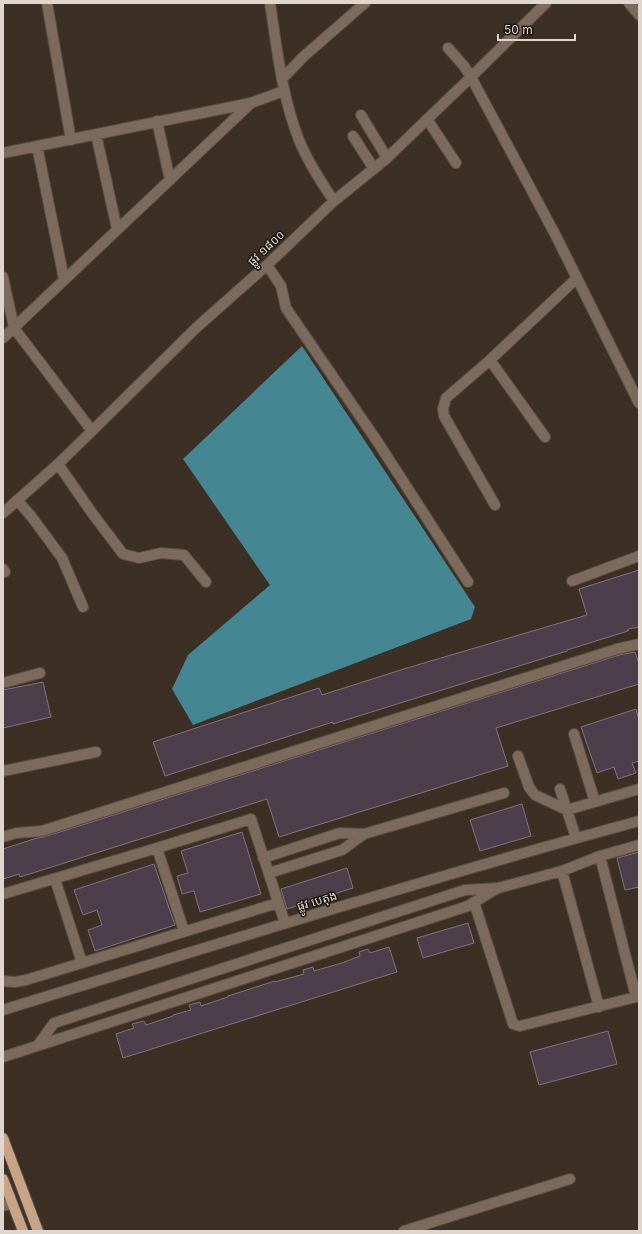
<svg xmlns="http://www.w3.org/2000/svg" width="642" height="1234" viewBox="0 0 642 1234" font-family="Inter,'Noto Sans Khmer',sans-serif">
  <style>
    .water { fill: #448692 }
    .building { fill: #4c3f4b; stroke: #817280 }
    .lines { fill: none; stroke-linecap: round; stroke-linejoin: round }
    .minor-casing { stroke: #594d43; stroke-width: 12 }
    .major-casing { stroke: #594d43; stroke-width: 12 }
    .minor { stroke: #7c6b5c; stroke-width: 10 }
    .major { stroke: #c6a485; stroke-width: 10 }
    .labels { text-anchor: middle; stroke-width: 3; stroke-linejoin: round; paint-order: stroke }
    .street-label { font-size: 12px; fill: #dfd6cf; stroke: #1e1813 }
  </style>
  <rect width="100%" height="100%" fill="#3c2f24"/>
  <!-- water -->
  <path class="water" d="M302,346L475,607L471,619L193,725L172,689L188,655L270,585L183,459Z"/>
  <!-- building -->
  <path class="building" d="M639,570V627L628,629V631L567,650V651L333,724V722L165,776L153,742L319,688L322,695L407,668L587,615L579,589Z
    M635,652L639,663V684L496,728L508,766L279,837L267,799L20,877L19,874L3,879V849L37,838L44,837L619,655Z
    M43,682L51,717L3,728V690Z
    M636,709L639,720V761L632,763L636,773L618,779L614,767L597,773L581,727Z
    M522,804L531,836L480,851L470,820Z
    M242,832L261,894L200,912L194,891L182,894L177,876L188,873L181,851Z
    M639,852V887L625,890L617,858Z
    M154,864L175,925L95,951L88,930L102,925L97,910L83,915L74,890Z
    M347,868L353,888L287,909L281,889Z
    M468,923L474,943L423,958L417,938Z
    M389,947L397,972L123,1058L116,1034L134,1028L132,1024L144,1021L146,1025L173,1016V1015L191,1010L189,1005L200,1002L201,1006L228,997V996L275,981V982L304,974L303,970L313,967L314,971L342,963L360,956L359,952L368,949L370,953Z
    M608,1031L617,1064L539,1085L530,1052Z"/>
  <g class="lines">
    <!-- minor casing -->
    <g class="minor-casing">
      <path id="minor" d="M47,3L71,140
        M270,3C277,49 282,97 299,140C308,162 321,182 334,201
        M629,3L639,15
        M448,48L464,66L471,77L556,236L639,403
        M282,79L303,57L365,3
        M361,115L387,158
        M427,119L456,163
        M157,121L170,180
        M96,134L117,229
        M353,136L374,169
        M37,146L64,279
        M3,153L251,103L284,91
        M267,265L281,286L286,308L379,444L468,582
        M3,277L14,328L92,431
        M3,338L251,103
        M490,360L545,437
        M58,464L92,513L123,554L139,558L161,553L184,555L206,582
        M17,500L31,516L62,558L83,607
        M495,505L444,416L443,409L446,398L490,360L577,278
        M3,513L58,464L92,431L197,327L267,265L334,201L387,158L471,77L546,3
        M3,569L5,572
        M572,581L639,556
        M3,683L40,673
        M574,734L595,802
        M518,756L529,787L535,795L567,810L639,789
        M3,771L96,752
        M560,789L576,838
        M3,837L16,833L42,831L617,649L639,644
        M157,848L251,819L285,923
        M263,858L340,833L364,834L504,793
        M562,871L599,1007
        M269,873L342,850L364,834
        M55,879L82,963
        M3,894L157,848L184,931
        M474,902L513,1024L520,1026L636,997L600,856
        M3,981L15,982L26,980L278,903
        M3,1010C214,945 425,879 639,821
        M38,1045L54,1023L465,890L498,888L562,871L600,856L639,845
        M3,1057L468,906L496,889
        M3,1206L12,1203
        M404,1231L570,1179"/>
    </g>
    <!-- major casing -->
    <g class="major-casing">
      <path id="major" d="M3,1138L38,1231
        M3,1179L23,1231"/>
    </g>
    <!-- minor -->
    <use href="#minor" class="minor"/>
    <!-- major -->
    <use href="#major" class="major"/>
  </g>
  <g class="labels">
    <!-- street labels -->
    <g class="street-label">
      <text transform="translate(266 248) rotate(-43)" y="4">ផ្លូវ ១៨០០</text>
      <text transform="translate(317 901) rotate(-16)" y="4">ផ្លូវ បេតុង</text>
    </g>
  </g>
  <!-- border -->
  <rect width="642" height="1234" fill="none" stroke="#dfd6cf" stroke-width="8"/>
  <!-- scale -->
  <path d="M498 34v6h77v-6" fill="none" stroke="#dfd6cf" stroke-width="2"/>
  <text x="504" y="34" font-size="12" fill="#dfd6cf" stroke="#1e1813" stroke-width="3" paint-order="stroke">50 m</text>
</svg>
